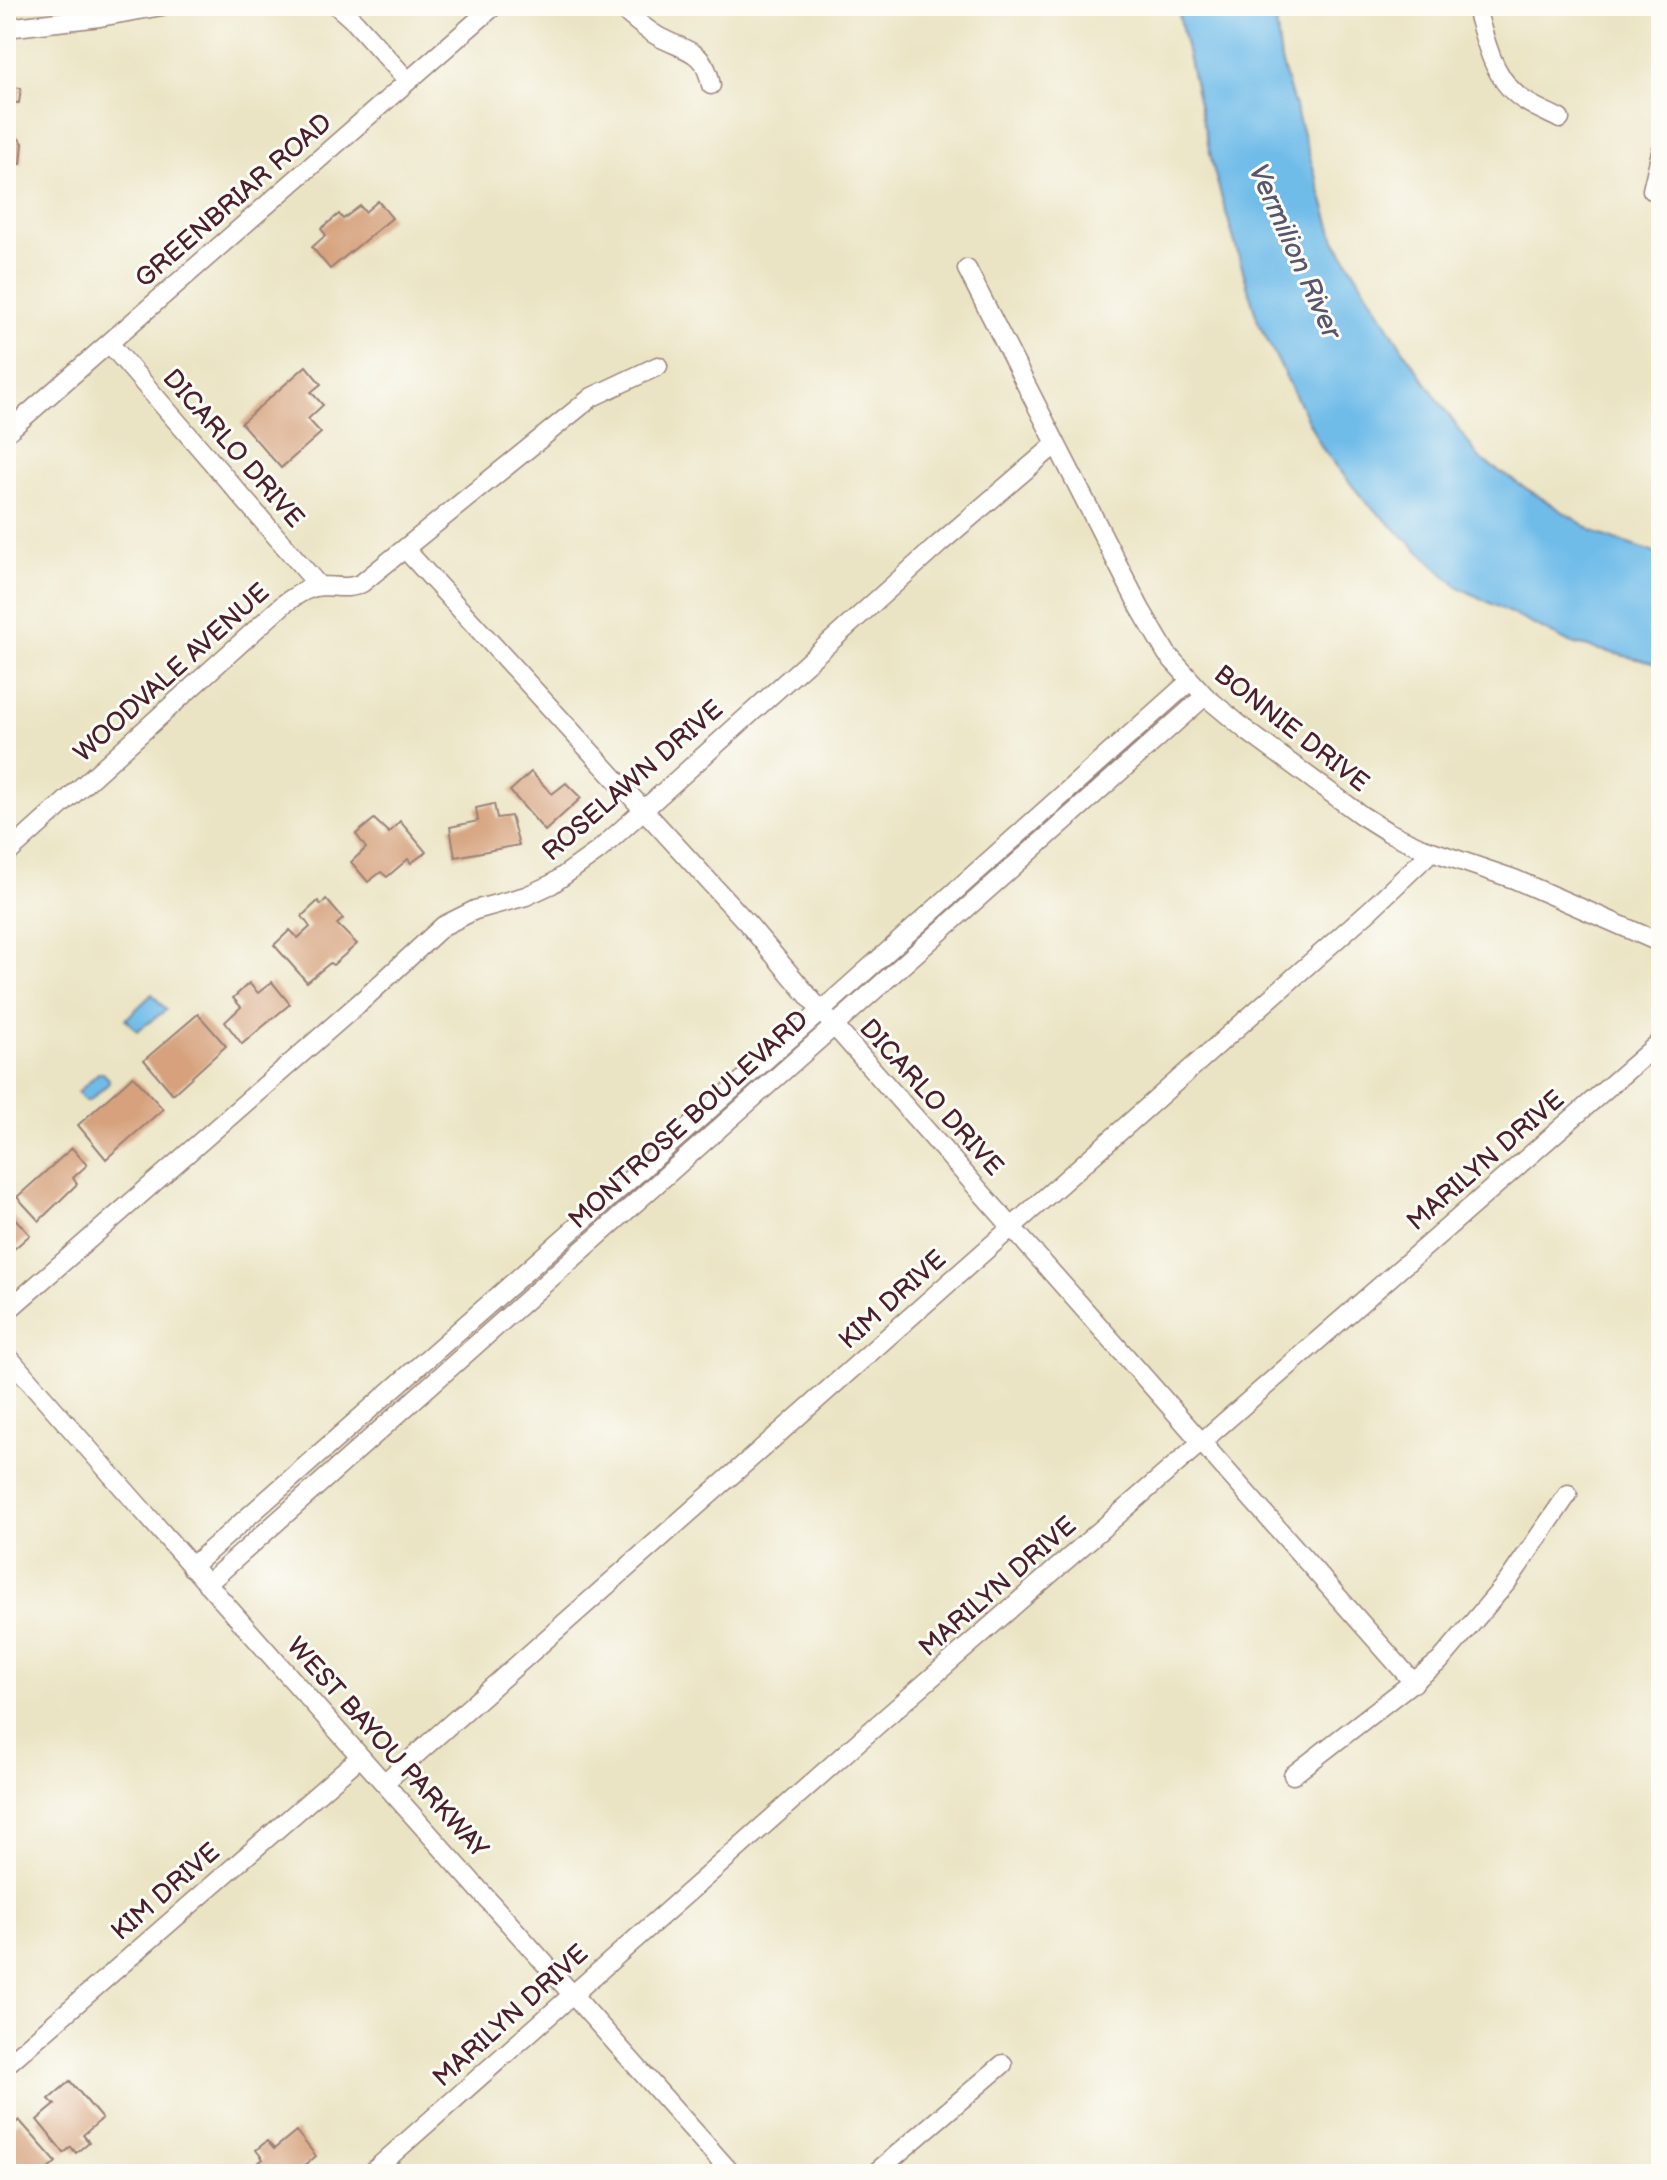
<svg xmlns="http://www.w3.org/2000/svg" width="1667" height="2180" viewBox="0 0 1667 2180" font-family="'Balsamiq Sans',sans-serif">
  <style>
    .water { fill: #70bce9; stroke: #5d6e8a; stroke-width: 2 }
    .building { fill: #d6a17b }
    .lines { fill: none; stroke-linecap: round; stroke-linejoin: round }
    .minor-casing { stroke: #9a8278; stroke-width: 21 }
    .minor { stroke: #fff; stroke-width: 18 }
    .labels { text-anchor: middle; stroke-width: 6; stroke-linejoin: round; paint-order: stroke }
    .street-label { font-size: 26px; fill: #4a1f2b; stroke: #fdfcf7 }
    .water-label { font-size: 28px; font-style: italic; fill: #57566e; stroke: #fdfcf7 }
  </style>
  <rect width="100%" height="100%" fill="#fdfcf7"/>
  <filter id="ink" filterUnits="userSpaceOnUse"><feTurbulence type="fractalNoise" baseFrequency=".0125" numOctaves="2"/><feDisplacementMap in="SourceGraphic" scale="16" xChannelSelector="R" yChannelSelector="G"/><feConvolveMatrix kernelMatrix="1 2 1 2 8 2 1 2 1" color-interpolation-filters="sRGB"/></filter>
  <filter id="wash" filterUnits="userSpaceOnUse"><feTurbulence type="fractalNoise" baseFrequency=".006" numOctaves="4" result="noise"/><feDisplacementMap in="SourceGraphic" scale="32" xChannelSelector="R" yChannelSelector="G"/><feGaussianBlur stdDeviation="1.8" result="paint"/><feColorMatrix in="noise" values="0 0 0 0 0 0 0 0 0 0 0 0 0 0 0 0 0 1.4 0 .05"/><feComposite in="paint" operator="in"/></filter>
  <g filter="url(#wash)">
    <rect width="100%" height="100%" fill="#ebe4c4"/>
    <!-- water -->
    <path class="water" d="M1177,6H1274L1281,61L1335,240L1406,354L1480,459L1598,534L1661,555V665L1568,642L1458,587L1364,500L1322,448L1258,322L1214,171Z
      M152,994L166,1010L137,1031L126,1019Z
      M98,1073H103L109,1079V1083L89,1101H85L78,1092Z"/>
    <g id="blocks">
      <!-- building -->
      <path class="building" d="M6,86L21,88L19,103L6,102Z
        M6,133L14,134L23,143L21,164L6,163Z
        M378,201L392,218L330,269L312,247L326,235L321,229L339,214L343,219L360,206L365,212Z
        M306,366L321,384L311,392L323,405L308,419L321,433L281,468L241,423Z
        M531,772L552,794L566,783L581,798L545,831L510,791Z
        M494,804L497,818L511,816L519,845L455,857L450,827L478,821L476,808Z
        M374,819L389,833L400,821L426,852L411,863L408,859L387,877L381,872L368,882L351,862L366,848L356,834Z
        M326,899L343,919L337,924L357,944L333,965L330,963L307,982L274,945L290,930L298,938L310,927L302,916L318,901L321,905Z
        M272,982L290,1004L242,1044L225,1022L241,1007L233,998L249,983L258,993Z
        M198,1014L226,1046L173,1094L144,1060Z
        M133,1076L163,1109L106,1159L78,1125Z
        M72,1148L87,1165L73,1178L77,1184L39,1221L17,1197Z
        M10,1213L30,1235L6,1256V1216Z
        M70,2081L102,2119L83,2135L89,2142L76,2153L71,2147L64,2153L37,2120L55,2105L49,2099Z
        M19,2120L56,2162L43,2174H6V2132Z
        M296,2131L316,2156L295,2174H245L263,2159L256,2150L267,2141L274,2149Z"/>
    </g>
  </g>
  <g filter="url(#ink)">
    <use href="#blocks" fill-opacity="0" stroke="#9a8278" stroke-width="2"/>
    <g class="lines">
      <!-- minor casing -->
      <g class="minor-casing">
        <path id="minor" d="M337,6L355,22L408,81
          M619,6C631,17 645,29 659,37C686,51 705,50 711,85
          M1475,6C1486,40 1492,80 1525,101C1536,108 1548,113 1560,119
          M6,28L100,17L162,6
          M1652,190L1661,152
          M967,269L1140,608L1167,654L1205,696L1247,731L1361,815L1388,832L1420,847L1514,879L1661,943
          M109,343L319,586
          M6,433L494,6
          M405,549L748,924L821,1011L1414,1683
          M6,855L285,603C297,595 307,587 322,586C336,586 349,590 362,583L592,397L658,366
          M6,1312L365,998L443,926L475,910L526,896L552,884L598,851L939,544L1056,444
          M6,1354C245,1630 490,1901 732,2174
          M191,1567L821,1011L1190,681
          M207,1584L1205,696
          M1293,1775L1440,1661L1508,1581L1568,1494
          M385,1782L1370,910L1432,851
          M6,2065L360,1757
          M370,2174L884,1719L1661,1041
          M874,2174L1003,2064"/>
      </g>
      <!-- minor -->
      <use href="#minor" class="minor"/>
    </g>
  </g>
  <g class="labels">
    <!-- street labels -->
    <g class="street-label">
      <text transform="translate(233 200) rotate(-41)" y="9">GREENBRIAR ROAD</text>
      <text transform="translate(234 448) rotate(49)" y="9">DICARLO DRIVE</text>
      <text transform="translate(171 672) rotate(-42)" y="9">WOODVALE AVENUE</text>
      <text transform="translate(1292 728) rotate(38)" y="9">BONNIE DRIVE</text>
      <text transform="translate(632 780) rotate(-41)" y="9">ROSELAWN DRIVE</text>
      <text transform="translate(932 1097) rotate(48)" y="9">DICARLO DRIVE</text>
      <text transform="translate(688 1119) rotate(-42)" y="9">MONTROSE BOULEVARD</text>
      <text transform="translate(1485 1160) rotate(-41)" y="9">MARILYN DRIVE</text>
      <text transform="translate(892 1299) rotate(-42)" y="9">KIM DRIVE</text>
      <text transform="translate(997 1586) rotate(-41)" y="9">MARILYN DRIVE</text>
      <text transform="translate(388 1747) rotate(48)" y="9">WEST BAYOU PARKWAY</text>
      <text transform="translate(165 1891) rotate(-41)" y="9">KIM DRIVE</text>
      <text transform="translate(510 2015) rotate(-42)" y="9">MARILYN DRIVE</text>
    </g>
    <!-- water labels -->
    <g class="water-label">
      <text transform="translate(1296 251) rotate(66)" y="10">Vermilion River</text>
    </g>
  </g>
  <!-- margin -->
  <rect width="1667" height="2180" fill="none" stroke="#fdfcf7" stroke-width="32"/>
</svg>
